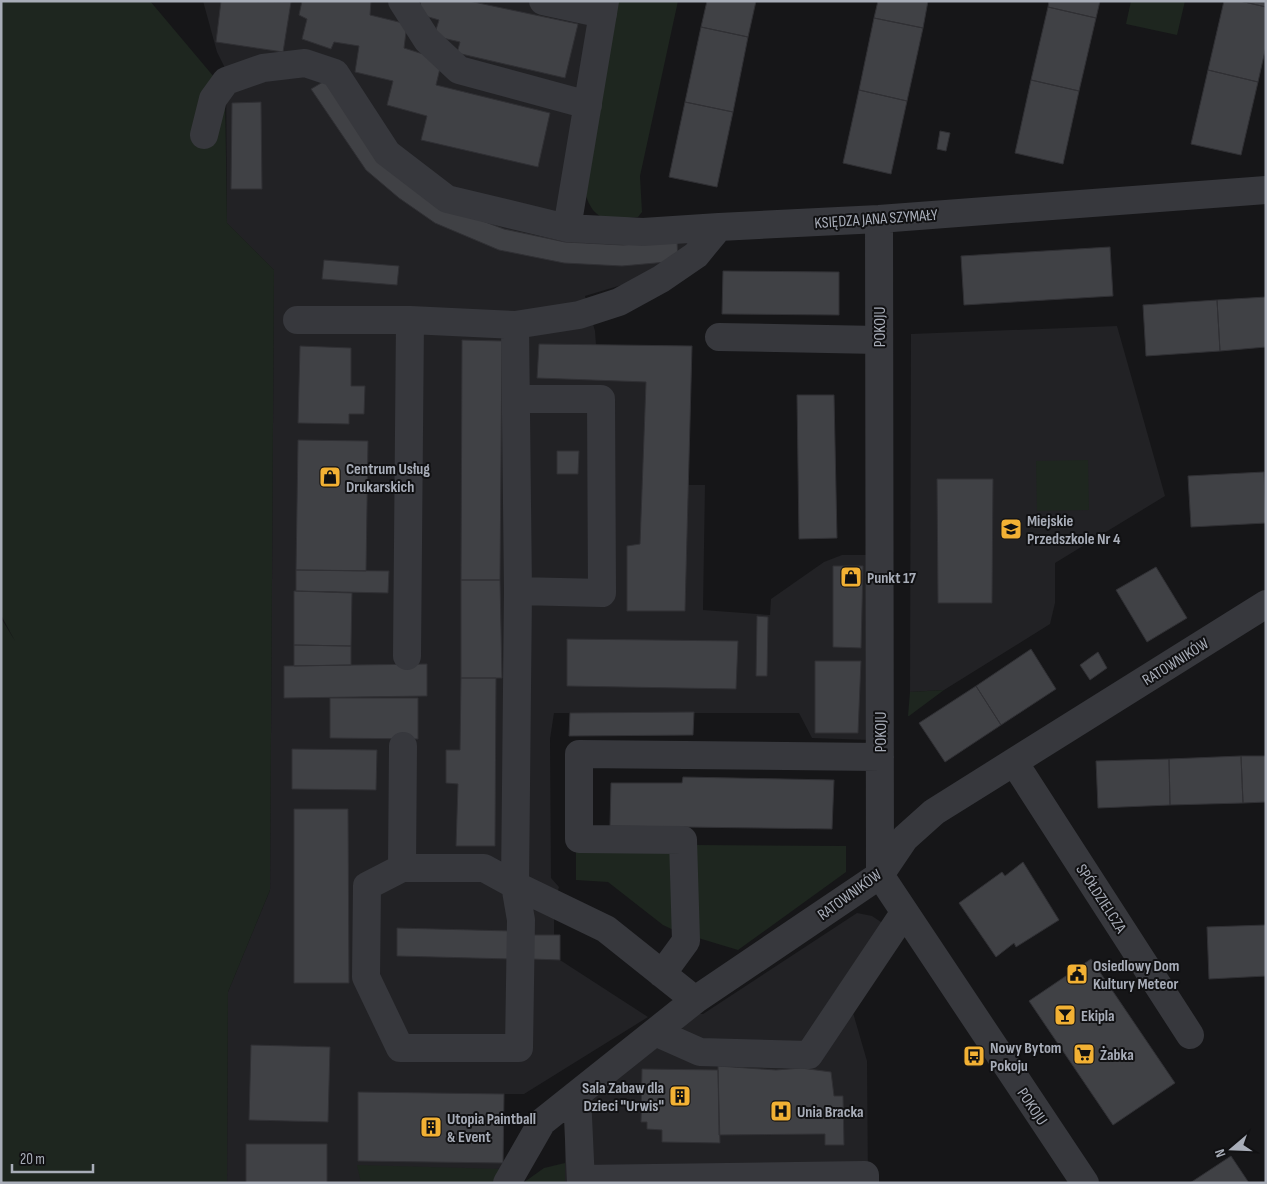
<svg xmlns="http://www.w3.org/2000/svg" width="1267" height="1184" viewBox="0 0 1267 1184" font-family="'Sofia Sans Condensed',sans-serif">
  <style>
    .built { fill: #222225; fill-rule: evenodd }
    .green { fill: #1e261f }
    .building { fill: #404145; stroke: #303034 }
    .lines { fill: none; stroke-linecap: round; stroke-linejoin: round }
    .minor { stroke: #37383d; stroke-width: 28 }
    .labels { text-anchor: middle; stroke-width: 4; stroke-linejoin: round; paint-order: stroke }
    .street-label { font-size: 16px; fill: #a8adb8; stroke: #111113 }
    .poi-label { font-size: 16px; font-weight: bold; fill: #a8adb8; stroke: #111113; text-anchor: start }
  </style>
  <rect width="100%" height="100%" fill="#161618"/>
  <!-- built -->
  <path class="built" d="M203,1H599L560,233L704,234L690,252L625,284L585,296L595,331L596,345L692,346L688,485H705L703,610L770,615L771,599L824,562L842,555H872L871,740L812,738L799,713H554L550,739L551,878L559,887L554,904V935H560V960L648,1017L524,1094H504L503,1163L496,1183H227L228,992L270,890L274,270L227,223L226,70L217,52ZM501,459L500,580L502,678L497,677Z
    M1117,326L1165,496L1055,563V603L1050,624L944,690L910,692L911,334Z
    M857,913L872,916L881,922L886,930L847,992L867,1061L868,1183H565V1112L688,1013L703,1014Z"/>
  <!-- green -->
  <path class="green" d="M1,1H150L225,90L227,223L274,270L270,890L228,992L227,1183H1V618L15,641L1,615Z
    M614,1H678L640,176L642,212L638,217C612,219 596,225 586,196Z
    M1131,1H1185L1177,35L1126,24Z
    M1088,460L1089,510L1037,511L1036,461Z
    M944,690L909,716H908L910,692Z
    M576,843L679,845L680,933L663,925L608,882L576,880Z
    M694,845L846,846V872L738,950L695,937Z
    M565,1163V1183H523L544,1168Z
    M357,1165L502,1169L496,1183H361Z"/>
  <!-- building -->
  <path class="building" d="M221,1L291,2L283,52L216,42Z
    M302,1H371L370,15L407,24L404,48L442,60L436,85L550,113L538,167L421,140L427,116L387,105L393,81L355,72L359,46L334,42L331,49L302,39L307,19L299,15Z
    M421,1H469L578,24L565,78L457,53L460,42L434,36L439,20L418,14Z
    M707,1H756L748,37L701,27Z
    M878,1H928L923,28L874,18Z
    M1049,1H1100L1096,18L1048,7Z
    M1224,1H1240L1266,7V46L1258,82L1208,70Z
    M1240,1H1266V7Z
    M1048,7L1096,18L1079,91L1031,80Z
    M874,18L923,28L907,101L859,90Z
    M701,27L748,37L733,112L685,102Z
    M1208,70L1258,82L1241,155L1191,144Z
    M328,79L445,207L504,229L565,242L623,245L677,240L678,261L622,266L564,263L499,250L435,223L399,198L366,170L311,89Z
    M1031,80L1079,91L1063,164L1015,153Z
    M859,90L907,101L891,174L843,163Z
    M261,102L262,189H231L232,103Z
    M685,102L733,112L717,187L669,177Z
    M940,131L950,133L946,151L937,149Z
    M1110,247L1113,296L964,305L961,256Z
    M324,260L399,266L397,285L322,279Z
    M723,271L839,272V315L722,314Z
    M1266,297V347L1220,351L1217,300Z
    M1217,300L1220,351L1146,356L1143,305Z
    M462,340L502,341L500,580H461Z
    M539,344L692,346L685,611H627V546L640,544L646,382L537,378Z
    M300,346L351,348V386H365L364,414H349V424L298,423Z
    M797,395H834L837,538L799,539Z
    M298,440L368,441L366,571L296,570Z
    M557,451H579L578,474H557Z
    M1264,472L1266,523L1191,527L1188,476Z
    M937,479H993L992,603H938Z
    M833,566H863L861,648L833,647Z
    M1156,567L1187,618L1147,642L1116,590Z
    M296,570L389,571L388,593L296,591Z
    M461,580H500L502,678H461Z
    M294,591L352,593L351,646L294,645Z
    M757,616L768,617L767,676H756Z
    M567,639L738,641L736,689L567,686Z
    M294,645L351,646V665L294,666Z
    M1031,649L1056,689L1001,725L976,686Z
    M1098,652L1107,668L1090,680L1080,665Z
    M815,661H861L858,733H815Z
    M427,664V696L284,698V666Z
    M461,678H496L495,846H456L458,784L446,783V750H460Z
    M976,686L1001,725L945,762L919,723Z
    M330,698H418V739L330,738Z
    M694,712L693,735L569,736L570,713Z
    M292,749L377,750L376,790L292,789Z
    M1241,756L1243,803L1170,805L1169,759Z
    M1241,756H1266V802L1243,803Z
    M1169,759L1170,805L1098,808L1096,761Z
    M683,777L834,780L832,829L610,826L611,783H682Z
    M294,809H348L349,983H294Z
    M1023,862L1059,920L1016,947L1014,943L996,957L959,903L1002,872L1005,876Z
    M1266,925V976L1209,979L1207,927Z
    M397,928L511,931L510,959L397,956Z
    M532,935H560V960L532,959Z
    M1091,959L1175,1083L1113,1125L1029,1001Z
    M251,1045L330,1047L328,1122L249,1120Z
    M718,1066L776,1070L801,1068L831,1072L834,1096H843L844,1145H825V1134L719,1135Z
    M642,1069L718,1070L720,1143L662,1142V1130L647,1129V1122H641Z
    M358,1092L504,1094L503,1163L358,1161Z
    M246,1144H327V1183H246Z
    M1231,1156L1249,1183H1190Z"/>
  <g class="lines">
    <!-- minor -->
    <path class="minor" d="M402,1L427,40L459,70L588,105
      M543,1L603,14
      M204,135L213,99L226,81L263,68L305,63L335,73L387,153L447,199L567,228L643,232L719,227
      M879,219L880,875L1085,1183
      M567,228L605,1
      M297,320H410L515,325L579,315L619,302L661,279L696,255L719,227L879,219L1266,190
      M515,325L518,591L602,593L601,399H517
      M719,337L879,340
      M518,591L515,885L606,929L695,1000
      M407,656L410,320
      M1014,762L1190,1035
      M402,868H484L515,885L521,920L519,1048H400L366,977L367,886Z
      M402,868L403,746
      M662,974L686,941L683,840L579,839V754L880,757
      M655,1032L700,1052L809,1055L904,913
      M577,1095L581,1183
      M581,1179L865,1175V1183
      M507,1183L542,1122L695,1000L880,875L905,838L934,812L1266,604"/>
  </g>
  <!-- icons -->
  <defs>
    <g id="shop-square" transform="scale(1.125)"><rect x="-9" y="-9" width="18" height="18" rx="4" fill="#f2b134" stroke="#111113"/><path d="M-5-2.5h2.3a2.7 3.5 0 0 1 5.4 0H5L5.5 6h-11ZM-1.5-2.5h3a1.5 2.3 0 0 0-3 0Z" fill="#111"/></g>
    <g id="school-square" transform="scale(1.125)"><rect x="-9" y="-9" width="18" height="18" rx="4" fill="#f2b134" stroke="#111113"/><path d="M0-5L7-2L0 1L-7-2ZM-4 1L0 2.5L4 1V4Q0 6-4 4Z" fill="#111"/></g>
    <g id="civic-square" transform="scale(1.125)"><rect x="-9" y="-9" width="18" height="18" rx="4" fill="#f2b134" stroke="#111113"/><path d="M-.6-6.5H3V-4.5H.6V-3L4-1V1h2V6H-6V1h2V-1L-.6-3ZM-1.2 2.5V6h2.4V2.5Z" fill="#111"/></g>
    <g id="bar-square" transform="scale(1.125)"><rect x="-9" y="-9" width="18" height="18" rx="4" fill="#f2b134" stroke="#111113"/><path d="M-6-5H6L.8 .8V4.5H3.5V6h-7V4.5H-.8V.8Z" fill="#111"/></g>
    <g id="supermarket-square" transform="scale(1.125)"><rect x="-9" y="-9" width="18" height="18" rx="4" fill="#f2b134" stroke="#111113"/><path d="M-6-5.5h2.5l.6 2H6L4.5 2H-2.5L-4.4-4H-6ZM-1.5 3.2a1.3 1.3 0 1 0 .1 0ZM3 3.2a1.3 1.3 0 1 0 .1 0Z" fill="#111"/></g>
    <g id="bus-square" transform="scale(1.125)"><rect x="-9" y="-9" width="18" height="18" rx="4" fill="#f2b134" stroke="#111113"/><path d="M-5-6H5V4H4V6H2V4H-2V6H-4V4H-5ZM-3.5-4V0h7V-4ZM-3.5 1.2v1.5H-2V1.2ZM2 1.2v1.5H3.5V1.2Z" fill="#111"/></g>
    <g id="building-square" transform="scale(1.125)"><rect x="-9" y="-9" width="18" height="18" rx="4" fill="#f2b134" stroke="#111113"/><path d="M-4-6H4V6H1V3H-1V6H-4ZM-2.5-4.3h1.7v1.8h-1.7ZM.8-4.3h1.7v1.8H.8ZM-2.5-1h1.7V.8h-1.7ZM.8-1h1.7V.8H.8Z" fill="#111"/></g>
    <g id="hospital-square" transform="scale(1.125)"><rect x="-9" y="-9" width="18" height="18" rx="4" fill="#f2b134" stroke="#111113"/><path d="M-5-5h3v3.5h4V-5h3V5h-3V1.5h-4V5h-3Z" fill="#111"/></g>
  </defs>
  <g fill-rule="evenodd">
    <use href="#shop-square" x="330" y="477"/>
    <use href="#school-square" x="1011" y="529"/>
    <use href="#shop-square" x="851" y="577"/>
    <use href="#civic-square" x="1077" y="974"/>
    <use href="#bar-square" x="1065" y="1015"/>
    <use href="#supermarket-square" x="1084" y="1054"/>
    <use href="#bus-square" x="974" y="1056"/>
    <use href="#building-square" x="680" y="1096"/>
    <use href="#hospital-square" x="781" y="1111"/>
    <use href="#building-square" x="431" y="1127"/>
  </g>
  <g class="labels">
    <!-- street labels -->
    <g class="street-label">
      <text transform="translate(876 218) rotate(-4)" y="6">KSIĘDZA JANA SZYMAŁY</text>
      <text transform="translate(879 327) rotate(-90)" y="6">POKOJU</text>
      <text transform="translate(1175 661) rotate(-32)" y="6">RATOWNIKÓW</text>
      <text transform="translate(880 732) rotate(-90)" y="6">POKOJU</text>
      <text transform="translate(849 894) rotate(-36)" y="6">RATOWNIKÓW</text>
      <text transform="translate(1102 898) rotate(57)" y="6">SPÓŁDZIELCZA</text>
      <text transform="translate(1033 1106) rotate(56)" y="6">POKOJU</text>
    </g>
    <!-- poi labels -->
    <g class="poi-label">
      <text x="346" y="474">Centrum Usług<tspan x="346" dy="18">Drukarskich</tspan></text>
      <text x="1027" y="526">Miejskie<tspan x="1027" dy="18">Przedszkole Nr 4</tspan></text>
      <text x="867" y="583">Punkt 17</text>
      <text x="1093" y="971">Osiedlowy Dom<tspan x="1093" dy="18">Kultury Meteor</tspan></text>
      <text x="1081" y="1021">Ekipla</text>
      <text x="990" y="1053">Nowy Bytom<tspan x="990" dy="18">Pokoju</tspan></text>
      <text x="1100" y="1060">Żabka</text>
      <text x="664" y="1093" text-anchor="end">Sala Zabaw dla<tspan x="664" dy="18">Dzieci "Urwis"</tspan></text>
      <text x="797" y="1117">Unia Bracka</text>
      <text x="447" y="1124">Utopia Paintball<tspan x="447" dy="18">&amp; Event</tspan></text>
    </g>
  </g>
  <!-- border -->
  <rect width="1267" height="1184" fill="none" stroke="#a8adb8" stroke-width="5"/>
  <!-- north arrow -->
  <g transform="translate(1232 1149) rotate(251)" stroke="#111113" stroke-width="4" paint-order="stroke">
  <path d="M0-4L9 19L0 12L-9 19Z" fill="#a8adb8"/>
  <text y="-8" font-size="14" font-weight="bold" text-anchor="middle" fill="#a8adb8">N</text>
  </g>
  <!-- scale -->
  <path d="M12 1164v8h81v-8" fill="none" stroke="#a8adb8" stroke-width="2.5"/>
  <text x="20" y="1164" font-size="15" fill="#a8adb8" stroke="#111113" stroke-width="4" paint-order="stroke">20 m</text>
</svg>
